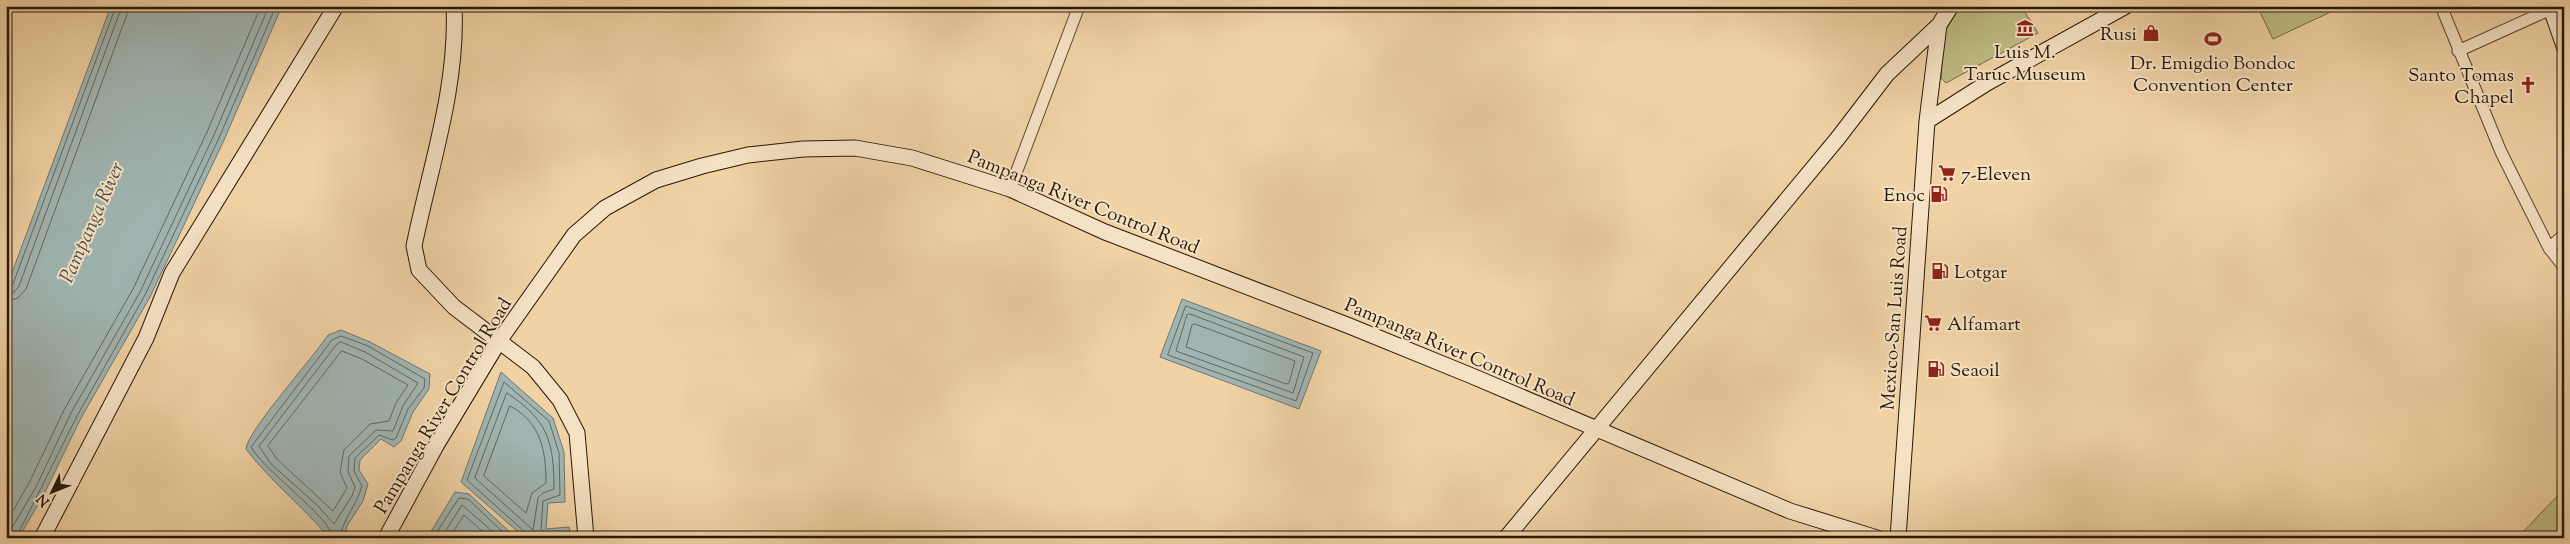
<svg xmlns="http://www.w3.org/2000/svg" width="2570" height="544" viewBox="0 0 2570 544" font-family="'Sorts Mill Goudy',serif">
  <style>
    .green { fill: #bebb83; stroke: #726946 }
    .water { fill: #a0b5b2; stroke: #70766e }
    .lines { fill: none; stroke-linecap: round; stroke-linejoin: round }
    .shore { stroke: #64665d; stroke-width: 1 }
    .street-casing { stroke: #59462f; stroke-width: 13 }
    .secondary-casing { stroke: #271708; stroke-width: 17 }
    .street { stroke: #f5e2c4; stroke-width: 11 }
    .secondary { stroke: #f5e2c4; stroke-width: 15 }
    .labels { text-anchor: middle; stroke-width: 4; stroke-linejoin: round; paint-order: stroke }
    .poi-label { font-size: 19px; fill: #271708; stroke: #f5e2c4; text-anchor: start }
    .street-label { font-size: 19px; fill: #271708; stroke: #f5e2c4 }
    .water-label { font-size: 20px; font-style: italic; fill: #514e44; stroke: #f5e2c4 }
  </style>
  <rect width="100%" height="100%" fill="#f0d2a5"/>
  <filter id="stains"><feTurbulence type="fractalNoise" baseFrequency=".004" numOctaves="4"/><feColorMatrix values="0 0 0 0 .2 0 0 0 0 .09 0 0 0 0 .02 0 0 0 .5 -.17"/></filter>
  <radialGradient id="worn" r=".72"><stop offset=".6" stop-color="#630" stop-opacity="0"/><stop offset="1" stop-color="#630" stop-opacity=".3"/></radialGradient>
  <!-- green -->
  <path class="green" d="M1961,6H2021L2038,33L1946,83L1941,78L1944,33Z
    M2257,6H2336L2337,9L2273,39Z
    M2564,489V538H2520L2519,536Z"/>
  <!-- water -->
  <path class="water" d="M111,6H282L224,140L150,297L81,418L45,492L20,536L6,538V289Z
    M1182,299L1321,351L1299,409L1160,357Z
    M341,330L370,342L430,374L429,389L413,412L401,441L394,447L381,439L360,460L359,470L368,484L363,501L347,526L345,538H329C303,506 271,482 246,449C247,431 314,357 328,335Z
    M501,372L553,418L564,452L565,502L548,503L546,529L569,527L571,538L524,537L461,482Z
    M455,492L469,494L515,537L427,538Z"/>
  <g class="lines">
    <!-- shore -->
    <path class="shore" d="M6,288L13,284L116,6
      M6,294L14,292L19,286L122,6
      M6,302L18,298L26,289L130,6
      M1186,306L1313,353L1296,401L1168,355Z
      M1190,314L1304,357L1293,393L1176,351L1187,315Z
      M1195,324L1295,361L1289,383L1286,384L1186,347L1192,325Z
      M341,342L365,352L418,383L403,406L393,431L376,430L349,456L348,472L355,487L352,496L334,524L318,506L271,464L259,446L336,345Z
      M342,351L362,359L408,385L396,403L389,421L370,424L344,450L340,472L347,488L333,511L277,459L268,446Z
      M507,393C548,420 554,442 554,489L543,493L538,498L533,530L475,478Z
      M510,406C541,422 546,451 546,483L532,493L526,513L484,476Z
      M6,523L29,483L64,410L133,289L207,132L261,6
      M9,538L10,531L36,487L71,413L140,292L214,135L269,6
      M16,538L77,416L145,295L219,138L276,6
      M333,538C330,516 265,472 251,447L332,340L341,336L368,346L425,379L424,388L408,409L396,438L393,440L379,435L355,458L354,471L362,486C357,505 343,518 340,538
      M433,538L459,498L468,499L509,538
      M441,538L462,505L500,538
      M449,538L464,515L490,538
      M527,538L525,532L467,480L504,382L549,421L559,453L560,495L543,501L541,529L546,534L564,533L566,538"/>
    <!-- street casing -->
    <g class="street-casing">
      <path id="street" d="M2441,6L2501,152L2549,248L2564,267
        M2458,51L2551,9
        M1010,189L1079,6
        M2549,248L2564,235"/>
    </g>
    <!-- secondary casing -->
    <g class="secondary-casing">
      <path id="secondary" d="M454,6C458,87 430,167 414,246L419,270L454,307L533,367L560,400L577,433L586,538
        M2550,6L2564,46
        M1927,121L1939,25
        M42,538L146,338L172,273L336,6
        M386,538L437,444L499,341L574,235L605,208L656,180L702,166L748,155L803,149L855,148L912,158L1010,189L1105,232L1347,325L1472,376L1790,511L1877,538
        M1506,538L1838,138L1887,74L1939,25L1951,6
        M1898,538L1927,121L1987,83L2126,6"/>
    </g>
    <!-- street -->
    <use href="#street" class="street"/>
    <!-- secondary -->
    <use href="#secondary" class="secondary"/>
  </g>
  <!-- icons -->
  <defs>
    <g id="museum-bare" transform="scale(1.35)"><path d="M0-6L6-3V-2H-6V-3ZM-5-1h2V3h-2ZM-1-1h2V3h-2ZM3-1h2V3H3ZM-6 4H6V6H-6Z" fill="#8f2418" stroke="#f5e2c4" stroke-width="2.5" paint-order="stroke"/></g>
    <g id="shop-bare" transform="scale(1.35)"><path d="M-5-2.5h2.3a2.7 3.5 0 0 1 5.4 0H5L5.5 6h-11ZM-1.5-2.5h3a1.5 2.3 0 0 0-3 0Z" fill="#8f2418" stroke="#f5e2c4" stroke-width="2.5" paint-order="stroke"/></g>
    <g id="stadium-bare" transform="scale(1.35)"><path d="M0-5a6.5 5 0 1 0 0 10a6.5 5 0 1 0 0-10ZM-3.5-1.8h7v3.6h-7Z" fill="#8f2418" stroke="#f5e2c4" stroke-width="2.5" paint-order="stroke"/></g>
    <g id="church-bare" transform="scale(1.35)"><path d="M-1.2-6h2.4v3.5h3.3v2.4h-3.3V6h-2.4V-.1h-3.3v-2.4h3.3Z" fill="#8f2418" stroke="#f5e2c4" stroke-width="2.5" paint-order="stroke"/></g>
    <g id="supermarket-bare" transform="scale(1.35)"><path d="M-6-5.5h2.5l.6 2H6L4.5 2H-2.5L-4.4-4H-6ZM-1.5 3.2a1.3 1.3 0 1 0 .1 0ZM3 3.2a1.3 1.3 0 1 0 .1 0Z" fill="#8f2418" stroke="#f5e2c4" stroke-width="2.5" paint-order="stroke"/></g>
    <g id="fuel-bare" transform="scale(1.35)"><path d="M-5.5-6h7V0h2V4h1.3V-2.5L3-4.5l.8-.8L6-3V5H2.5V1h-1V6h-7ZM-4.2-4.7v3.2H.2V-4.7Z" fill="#8f2418" stroke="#f5e2c4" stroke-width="2.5" paint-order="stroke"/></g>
  </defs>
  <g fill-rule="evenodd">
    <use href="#museum-bare" x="2025" y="28"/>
    <use href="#shop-bare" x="2151" y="33"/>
    <use href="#stadium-bare" x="2213" y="39"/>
    <use href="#church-bare" x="2528" y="85"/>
    <use href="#supermarket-bare" x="1947" y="173"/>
    <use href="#fuel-bare" x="1939" y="194"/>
    <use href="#fuel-bare" x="1940" y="271"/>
    <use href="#supermarket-bare" x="1933" y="323"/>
    <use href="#fuel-bare" x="1936" y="369"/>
  </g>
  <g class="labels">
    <!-- poi labels -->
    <g class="poi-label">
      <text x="2137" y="40" text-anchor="end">Rusi</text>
      <text x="2025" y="58" text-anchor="middle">Luis M.<tspan x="2025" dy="22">Taruc Museum</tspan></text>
      <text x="2213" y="69" text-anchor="middle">Dr. Emigdio Bondoc<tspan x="2213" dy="22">Convention Center</tspan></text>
      <text x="2514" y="81" text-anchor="end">Santo Tomas<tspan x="2514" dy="22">Chapel</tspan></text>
      <text x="1961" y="180">7-Eleven</text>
      <text x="1925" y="201" text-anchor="end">Enoc</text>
      <text x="1954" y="278">Lotgar</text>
      <text x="1947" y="330">Alfamart</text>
      <text x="1950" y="376">Seaoil</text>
    </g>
    <!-- street labels -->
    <g class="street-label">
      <text transform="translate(1084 201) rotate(22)" y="7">Pampanga River Control Road</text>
      <text transform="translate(1893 318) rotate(-86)" y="7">Mexico-San Luis Road</text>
      <text transform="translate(1460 351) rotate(23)" y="7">Pampanga River Control Road</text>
      <text transform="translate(442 405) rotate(-59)" y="7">Pampanga River Control Road</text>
    </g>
    <!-- water labels -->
    <g class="water-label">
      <text transform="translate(91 222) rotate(-66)" y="7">Pampanga River</text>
    </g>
  </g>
  <!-- margin -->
  <rect width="2570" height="544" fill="none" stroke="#f0d2a5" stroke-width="25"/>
  <rect x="8" y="8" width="2555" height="529" fill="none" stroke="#271708" stroke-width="2.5"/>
  <rect x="12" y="12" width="2545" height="519" fill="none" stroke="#271708"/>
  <!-- north arrow -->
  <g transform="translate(52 492) rotate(227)" stroke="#f5e2c4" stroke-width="4" paint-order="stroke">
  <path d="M0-4L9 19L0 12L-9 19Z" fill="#271708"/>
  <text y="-8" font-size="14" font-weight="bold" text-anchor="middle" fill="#271708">N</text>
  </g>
  <rect width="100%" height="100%" filter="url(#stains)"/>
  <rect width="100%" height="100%" fill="url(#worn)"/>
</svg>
